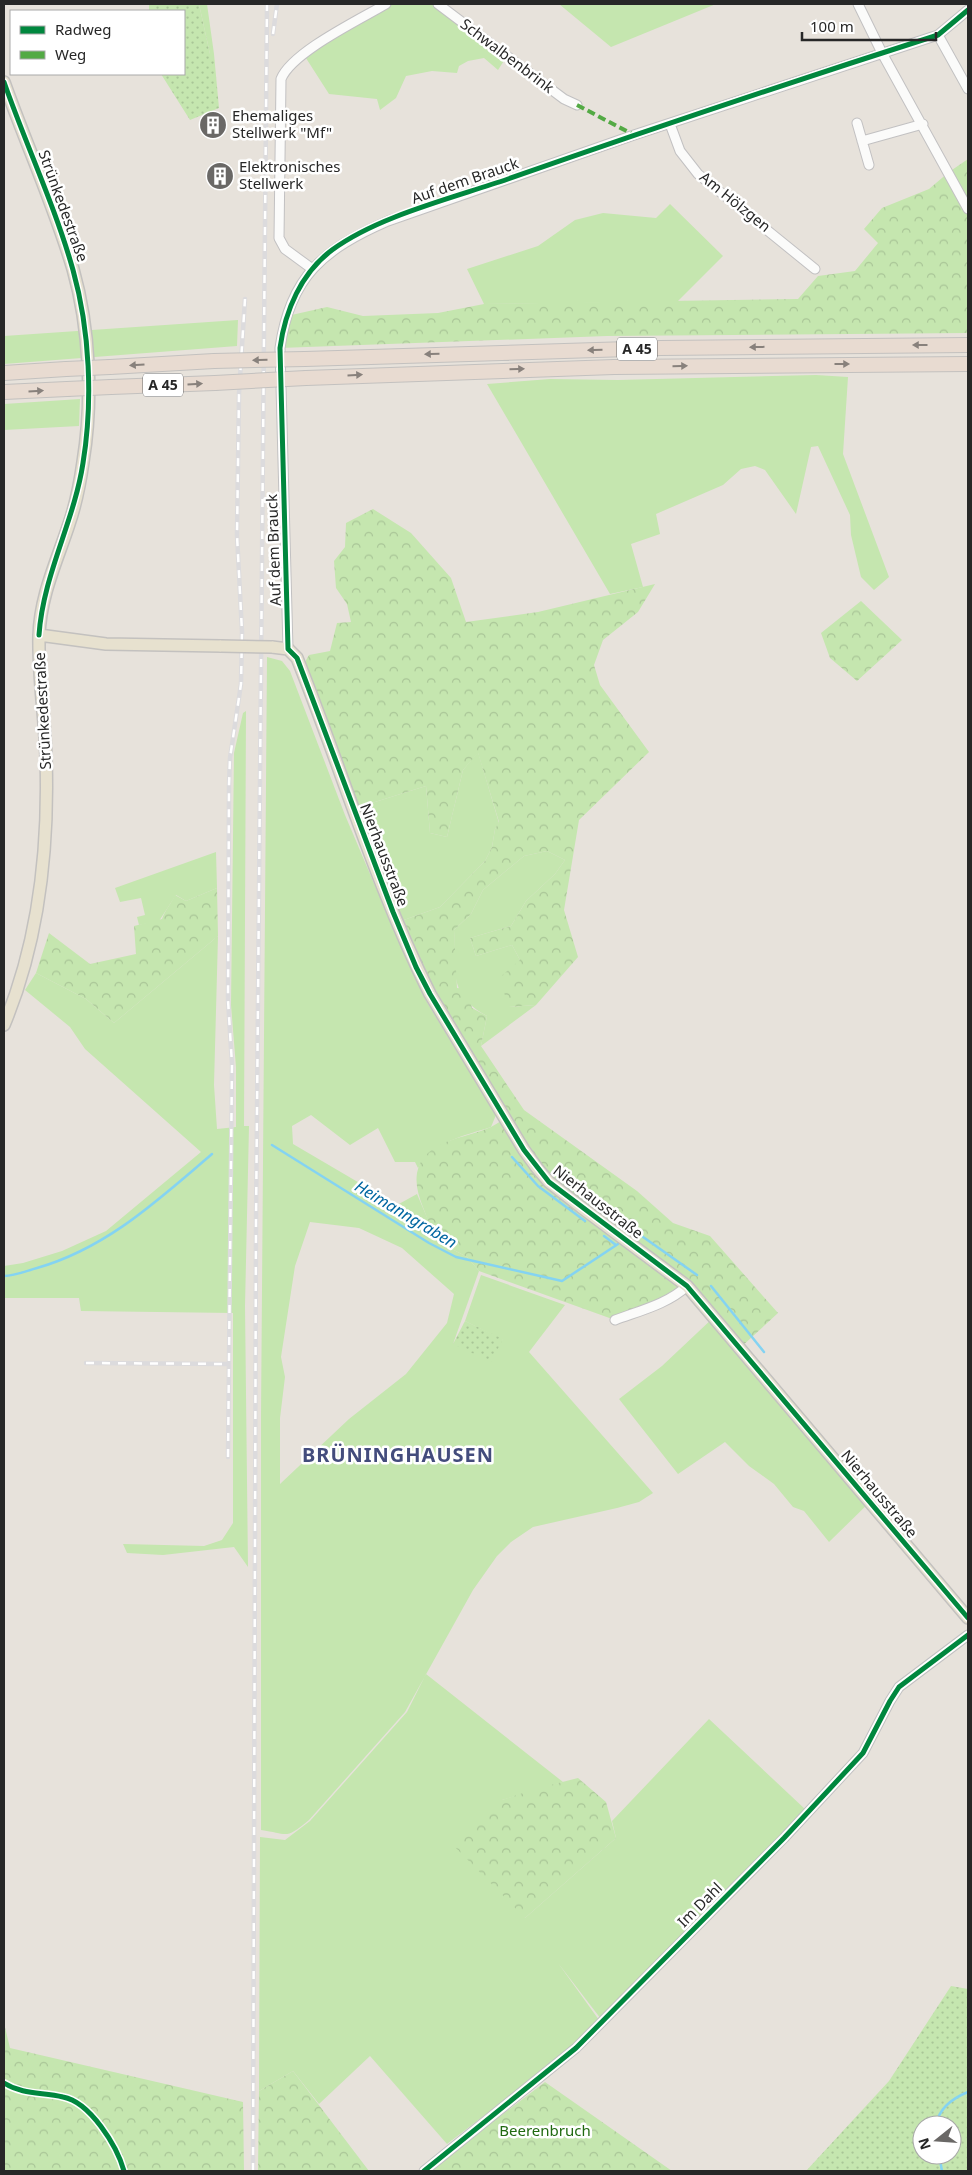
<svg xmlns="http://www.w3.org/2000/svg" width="972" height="2175" viewBox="0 0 972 2175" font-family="'Noto Sans',sans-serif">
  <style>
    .grass { fill: #c5e6af; fill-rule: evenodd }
    .forest { fill: url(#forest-crowns) }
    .park { fill: url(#park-dots); fill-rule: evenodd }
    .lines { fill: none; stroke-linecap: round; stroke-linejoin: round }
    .stream { stroke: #84d3f2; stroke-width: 2.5 }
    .minor-casing { stroke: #c2c1c2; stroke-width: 11 }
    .major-casing { stroke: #c3c1bf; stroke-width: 14 }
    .highway-casing { stroke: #c3c1bf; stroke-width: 16 }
    .minor { stroke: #fbfbfa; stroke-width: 9 }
    .major { stroke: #e7e1cf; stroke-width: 11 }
    .highway { stroke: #e8dbd1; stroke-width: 14 }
    .rail-casing { stroke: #dcdbdd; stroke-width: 4.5 }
    .rail { stroke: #fff; stroke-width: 2.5; stroke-dasharray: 8; stroke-linecap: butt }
    .major-bridge-casing { stroke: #c3c1bf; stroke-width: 14; stroke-linecap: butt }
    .highway-bridge-casing { stroke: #c3c1bf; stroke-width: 16; stroke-linecap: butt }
    .major-bridge { stroke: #e7e1cf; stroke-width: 11 }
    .highway-bridge { stroke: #e8dbd1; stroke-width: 14 }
    .quiet { stroke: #53aa44; stroke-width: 4; stroke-dasharray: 8 4; stroke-linecap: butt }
    .cycleway-casing { stroke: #fff; stroke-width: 8 }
    .cycleway { stroke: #00873e; stroke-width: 5 }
    .oneway { fill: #88817c }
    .labels { text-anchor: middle; stroke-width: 5; stroke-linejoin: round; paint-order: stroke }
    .shield { fill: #fff; stroke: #686868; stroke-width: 1 }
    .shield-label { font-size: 14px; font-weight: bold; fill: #272727 }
    .street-label { font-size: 15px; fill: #272727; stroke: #fff }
    .poi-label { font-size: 15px; fill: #272727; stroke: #fff; text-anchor: start }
    .park-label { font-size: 15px; fill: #216a11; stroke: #fff }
    .water-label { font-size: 16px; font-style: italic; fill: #0066a1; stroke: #fff }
    .district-label { font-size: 20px; font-weight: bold; letter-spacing: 1px; fill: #434c7c; stroke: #fff }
  </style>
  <defs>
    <pattern id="forest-crowns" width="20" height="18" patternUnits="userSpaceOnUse" patternTransform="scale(1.25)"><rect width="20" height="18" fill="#c5e6af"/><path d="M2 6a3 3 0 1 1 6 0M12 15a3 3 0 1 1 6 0" fill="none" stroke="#a9c597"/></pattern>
    <pattern id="park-dots" width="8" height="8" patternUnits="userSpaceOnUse" patternTransform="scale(1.25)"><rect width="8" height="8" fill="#c5e6af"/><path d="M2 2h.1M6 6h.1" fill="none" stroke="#a9c597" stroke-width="1.8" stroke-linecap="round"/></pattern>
  </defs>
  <rect width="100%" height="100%" fill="#e7e2db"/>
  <!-- grass -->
  <path class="grass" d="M199,4H207L214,54H210Z
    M389,4H437L507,56L498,70L484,58L468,61L459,66L457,73L432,71L406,76L396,98L380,110L377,99L329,94L304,55Z
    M559,4H716L611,47Z
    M670,204L723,256L677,302L484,304L467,269L538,246L575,220L603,213L656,218Z
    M238,320L237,346L4,364V336Z
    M816,375L848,377L843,454L889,577L874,590L861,577L851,535L850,515L818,446L811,447L796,514L765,470L755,466L741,469L723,485L656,514L660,534L631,544L643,587L610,594L487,384L550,379L618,380Z
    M80,399L79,426L4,430V404Z
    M267,657L282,661L290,671L345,815L401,947L428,1004L496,1115L491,1127C464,1136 434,1141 418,1168L415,1162H395L378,1128L350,1145L311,1115L292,1126L293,1144L397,1205L417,1194L429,1222L428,1236L467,1257L479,1271L453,1344L503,1340L465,1321L481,1275L565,1305L529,1352L653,1493L639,1502L617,1508L533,1527L511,1542L497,1556L473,1590L405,1712L309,1820C285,1840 289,1834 261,1830V1416ZM310,1222L359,1228L402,1248L454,1294L447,1323L406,1374L349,1419L280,1484V1418L285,1377L281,1357L295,1266Z
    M246,711L244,1126H249L245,1306L248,1567L234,1547L163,1555L127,1553L123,1544L204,1546L222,1540L233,1523V1313L81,1311L79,1298H4V1266L23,1263L62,1251L106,1231L201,1152L85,1049L70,1027L25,990L36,973L86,999L114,1023L218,936L214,1085L217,1129L236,1127V1067L231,1005L234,753L243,713Z
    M478,752L499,823L495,829L492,847L485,861L440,907L401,921L359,807L426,786L430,833L447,837L463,770Z
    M547,851L565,860L555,874L526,901L511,926L470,938L476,956L512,945L520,960L509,1007L536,1005L481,1046L487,1016C447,994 456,970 454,930L471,914L483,890L524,856Z
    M216,852L217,888L186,901L176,895L159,921L139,925L137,917L145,915L141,898L120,902L115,888Z
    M714,1317L778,1393L874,1498L829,1542L804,1511L793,1507L774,1484L749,1466L725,1442L678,1474L619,1399L662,1366Z
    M426,1674L563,1782L502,1800L525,1918L616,1838L612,1821L709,1719L806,1810L601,2019L558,1963L599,2020L553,2063L447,2144L370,2056L319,2104L293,2071L259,2091L260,1837L285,1840L310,1821L407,1712Z"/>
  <!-- forest -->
  <path class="forest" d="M968,159V333L607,336L280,348L287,316L327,307L363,316L438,313L484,304L798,299L818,276L855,271L878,243L864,229L882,208L929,189L949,172Z
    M373,509L411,533L451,578L466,622L538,612L655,584L638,612L603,640L594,665L600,685L649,752L579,820L564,910L578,957L536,1005L509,1007L499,978L520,960L512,945L476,956L470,938L511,926L526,901L555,874L565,860L547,851L524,856L483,890L471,914L454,930L457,988L467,989L472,1008L487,1016L481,1046L524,1110L637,1191L673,1223L710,1236L778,1313L740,1348L687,1286L679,1293L615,1320L479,1271L467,1257L428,1236C434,1219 413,1199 417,1173C424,1139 465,1139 491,1127C497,1124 502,1120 507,1117L423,973L401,921L440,907L485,861L492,847L495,829L499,822L478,753L463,770L447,837L430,833L426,786L359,807L305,662L309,655L330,651L337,623L351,622L347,604L336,588L334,561L345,547L346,523Z
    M861,601L902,640L857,681L830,658L821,633Z
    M217,888L218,936L114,1023L86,999L36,973L49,933L90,964L136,954L134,926L162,919C165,910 171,904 175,895L186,901Z
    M578,1778L606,1802L616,1838L525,1918L452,1844L502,1800L535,1789Z
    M4,2023L10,2048L243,2102L244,2171H4Z
    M293,2071L369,2171H258L259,2091Z
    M545,2082L672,2171H428Z"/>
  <!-- park -->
  <path class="park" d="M149,4H199L210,54H214L219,108L190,120L161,74H184V11H149Z
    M465,1321L503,1339L491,1362L453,1344Z
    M951,1986L968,1989V2171H806L889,2081ZM922,2125H952V2155H922Z"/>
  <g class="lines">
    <!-- stream -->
    <path class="stream" d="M272,1145L429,1243L456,1257L562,1281L618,1244
      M512,1157L538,1186L585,1221
      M636,1232L697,1275
      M604,1236L616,1245
      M4,1276C15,1276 26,1271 37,1268C107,1248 158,1200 212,1154
      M711,1286L764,1352
      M936,2125C939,2108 953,2098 968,2092
      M939,2155L942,2171"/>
    <!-- minor casing -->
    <g class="minor-casing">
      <path id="minor" d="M438,4L564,99L577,105
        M858,4L882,53L968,209
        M938,35L968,89
        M857,123L869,165
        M670,124L680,151L698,174L815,269
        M862,141L923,124
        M311,268L285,249L279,238L281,79C292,52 359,20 386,4
        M288,649L280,348C290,276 324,249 388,221L634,135L938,35L968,10
        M615,1320C639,1311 668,1304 687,1286
        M424,2171L576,2048L784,1838L863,1753L890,1701L899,1687L968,1635"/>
    </g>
    <!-- major casing -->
    <g class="major-casing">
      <path id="major" d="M4,82C26,144 54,205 73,269C90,329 93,400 83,462C80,483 76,504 69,524C57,561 40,596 39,636C38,677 45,717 46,758C49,849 39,941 4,1025
        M39,635L106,644L221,646
        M272,647L288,649L297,658C342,770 376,886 430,994L524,1150L537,1168L549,1182L581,1207L687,1286L968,1618"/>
    </g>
    <!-- highway casing -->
    <g class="highway-casing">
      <path id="highway" d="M305,359L661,348L968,345
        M110,367L214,361
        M4,373L66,369
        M306,378L614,367L968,364
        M111,387L215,383
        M4,392L67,389"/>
    </g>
    <!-- minor -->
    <use href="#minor" class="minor"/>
    <!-- major -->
    <use href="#major" class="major"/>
    <!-- highway -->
    <use href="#highway" class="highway"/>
    <!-- rail casing -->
    <g class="rail-casing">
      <path id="rail" d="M273,34L277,4
        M86,1363L228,1364
        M228,1457L232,1064L228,1000L229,785L230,758L241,684L242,632L237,535L239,393L245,299
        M253,2171L256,1222L267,4"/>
    </g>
    <!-- rail -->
    <use href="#rail" class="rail"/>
    <!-- major-bridge casing -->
    <g class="major-bridge-casing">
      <path id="major-bridge" d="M221,646L272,647"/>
    </g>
    <!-- highway-bridge casing -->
    <g class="highway-bridge-casing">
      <path id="highway-bridge" d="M214,361L305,359
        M66,369L110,367
        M215,383L306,378
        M67,389L111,387"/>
    </g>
    <!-- major-bridge -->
    <use href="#major-bridge" class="major-bridge"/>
    <!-- highway-bridge -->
    <use href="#highway-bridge" class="highway-bridge"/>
    <!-- quiet -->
    <path class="quiet" d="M577,105L634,135"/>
    <!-- cycleway casing -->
    <g class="cycleway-casing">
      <path id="cycleway" d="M968,10L938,35C794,81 651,129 508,179C453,198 378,216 332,250C301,273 285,311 280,348L288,649L297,658L393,912L416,967L430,994L524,1150L549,1182L687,1286L968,1618
        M4,82C26,145 55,206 73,270C90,331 93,401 83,463C74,522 43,575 39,635
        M4,2083C23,2095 42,2092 63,2097C90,2102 117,2146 124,2171
        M424,2171L576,2048L784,1838L863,1753L890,1701L899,1687L968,1635"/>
    </g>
    <!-- cycleway -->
    <use href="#cycleway" class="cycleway"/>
  </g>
  <!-- one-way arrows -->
  <defs><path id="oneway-solid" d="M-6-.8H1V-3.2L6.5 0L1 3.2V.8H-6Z" transform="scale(1.25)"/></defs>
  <g class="oneway">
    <use href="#oneway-solid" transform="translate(920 345) rotate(180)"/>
    <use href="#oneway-solid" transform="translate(757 347) rotate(179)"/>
    <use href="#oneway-solid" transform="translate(595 350) rotate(178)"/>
    <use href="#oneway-solid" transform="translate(432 354) rotate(178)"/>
    <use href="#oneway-solid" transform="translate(260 360) rotate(178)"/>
    <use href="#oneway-solid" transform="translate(842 364)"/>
    <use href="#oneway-solid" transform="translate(137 365) rotate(176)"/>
    <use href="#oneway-solid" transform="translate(680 366) rotate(-1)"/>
    <use href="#oneway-solid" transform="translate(517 369) rotate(-2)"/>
    <use href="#oneway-solid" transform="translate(355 375) rotate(-3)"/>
    <use href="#oneway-solid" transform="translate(195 384) rotate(-3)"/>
    <use href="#oneway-solid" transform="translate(36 391) rotate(-3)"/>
  </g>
  <!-- icons -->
  <defs>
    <g id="building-disc" transform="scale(1.4375)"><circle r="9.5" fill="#6a6866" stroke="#fff"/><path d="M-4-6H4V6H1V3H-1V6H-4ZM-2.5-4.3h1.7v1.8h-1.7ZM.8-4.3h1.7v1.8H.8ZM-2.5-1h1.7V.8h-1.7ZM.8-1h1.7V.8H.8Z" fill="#fff"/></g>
  </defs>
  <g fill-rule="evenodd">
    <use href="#building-disc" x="213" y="125"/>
    <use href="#building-disc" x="220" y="176"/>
  </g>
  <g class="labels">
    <!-- shield labels -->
    <g class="shield">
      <rect x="617" y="337.5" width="40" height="23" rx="4"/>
      <rect x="143" y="373.5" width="40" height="23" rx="4"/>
    </g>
    <g class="shield-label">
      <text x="637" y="354">A 45</text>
      <text x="163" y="390">A 45</text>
    </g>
    <!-- street labels -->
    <g class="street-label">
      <text transform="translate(507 56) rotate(37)" y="5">Schwalbenbrink</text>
      <text transform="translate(465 181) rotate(-19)" y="5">Auf dem Brauck</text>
      <text transform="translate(735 202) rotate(39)" y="5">Am Hölzgen</text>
      <text transform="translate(63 206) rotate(70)" y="5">Strünkedestraße</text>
      <text transform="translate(274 550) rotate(-92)" y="5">Auf dem Brauck</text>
      <text transform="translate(43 711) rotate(-93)" y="5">Strünkedestraße</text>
      <text transform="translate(384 855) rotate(69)" y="5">Nierhausstraße</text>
      <text transform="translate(598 1202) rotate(38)" y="5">Nierhausstraße</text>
      <text transform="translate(879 1494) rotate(50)" y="5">Nierhausstraße</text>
      <text transform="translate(700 1905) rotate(-45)" y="5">Im Dahl</text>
    </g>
    <!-- poi labels -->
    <g class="poi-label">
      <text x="232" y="121">Ehemaliges<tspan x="232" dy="17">Stellwerk "Mf"</tspan></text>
      <text x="239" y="172">Elektronisches<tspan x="239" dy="17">Stellwerk</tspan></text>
    </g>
    <!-- park labels -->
    <g class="park-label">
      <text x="545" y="2136">Beerenbruch</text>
    </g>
    <!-- water labels -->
    <g class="water-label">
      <text transform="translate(406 1214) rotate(31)" y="6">Heimanngraben</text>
    </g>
    <!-- district labels -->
    <g class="district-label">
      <text x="398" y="1462">BRÜNINGHAUSEN</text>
    </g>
  </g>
  <!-- border -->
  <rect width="972" height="2175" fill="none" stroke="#272727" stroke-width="10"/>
  <!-- legend -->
  <rect x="10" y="10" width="175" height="65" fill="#ffffff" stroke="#a9a9a9"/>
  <rect x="20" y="26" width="25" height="8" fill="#00873e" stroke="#a9a9a9"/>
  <text x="55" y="35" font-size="15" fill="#272727">Radweg</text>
  <rect x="20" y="51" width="25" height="8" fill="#53aa44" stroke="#a9a9a9"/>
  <text x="55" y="60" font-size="15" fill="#272727">Weg</text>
  <!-- north arrow -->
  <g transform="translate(937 2140) rotate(253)"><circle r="24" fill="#ffffff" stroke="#a9a9a9"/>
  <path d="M0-4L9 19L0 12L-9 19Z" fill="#6a6866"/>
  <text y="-8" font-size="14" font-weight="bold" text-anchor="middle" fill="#272727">N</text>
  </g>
  <!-- scale -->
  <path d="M802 32v8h134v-8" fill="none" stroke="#272727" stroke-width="2.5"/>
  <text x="810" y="32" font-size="15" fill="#272727" stroke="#ffffff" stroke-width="4" paint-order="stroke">100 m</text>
</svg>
